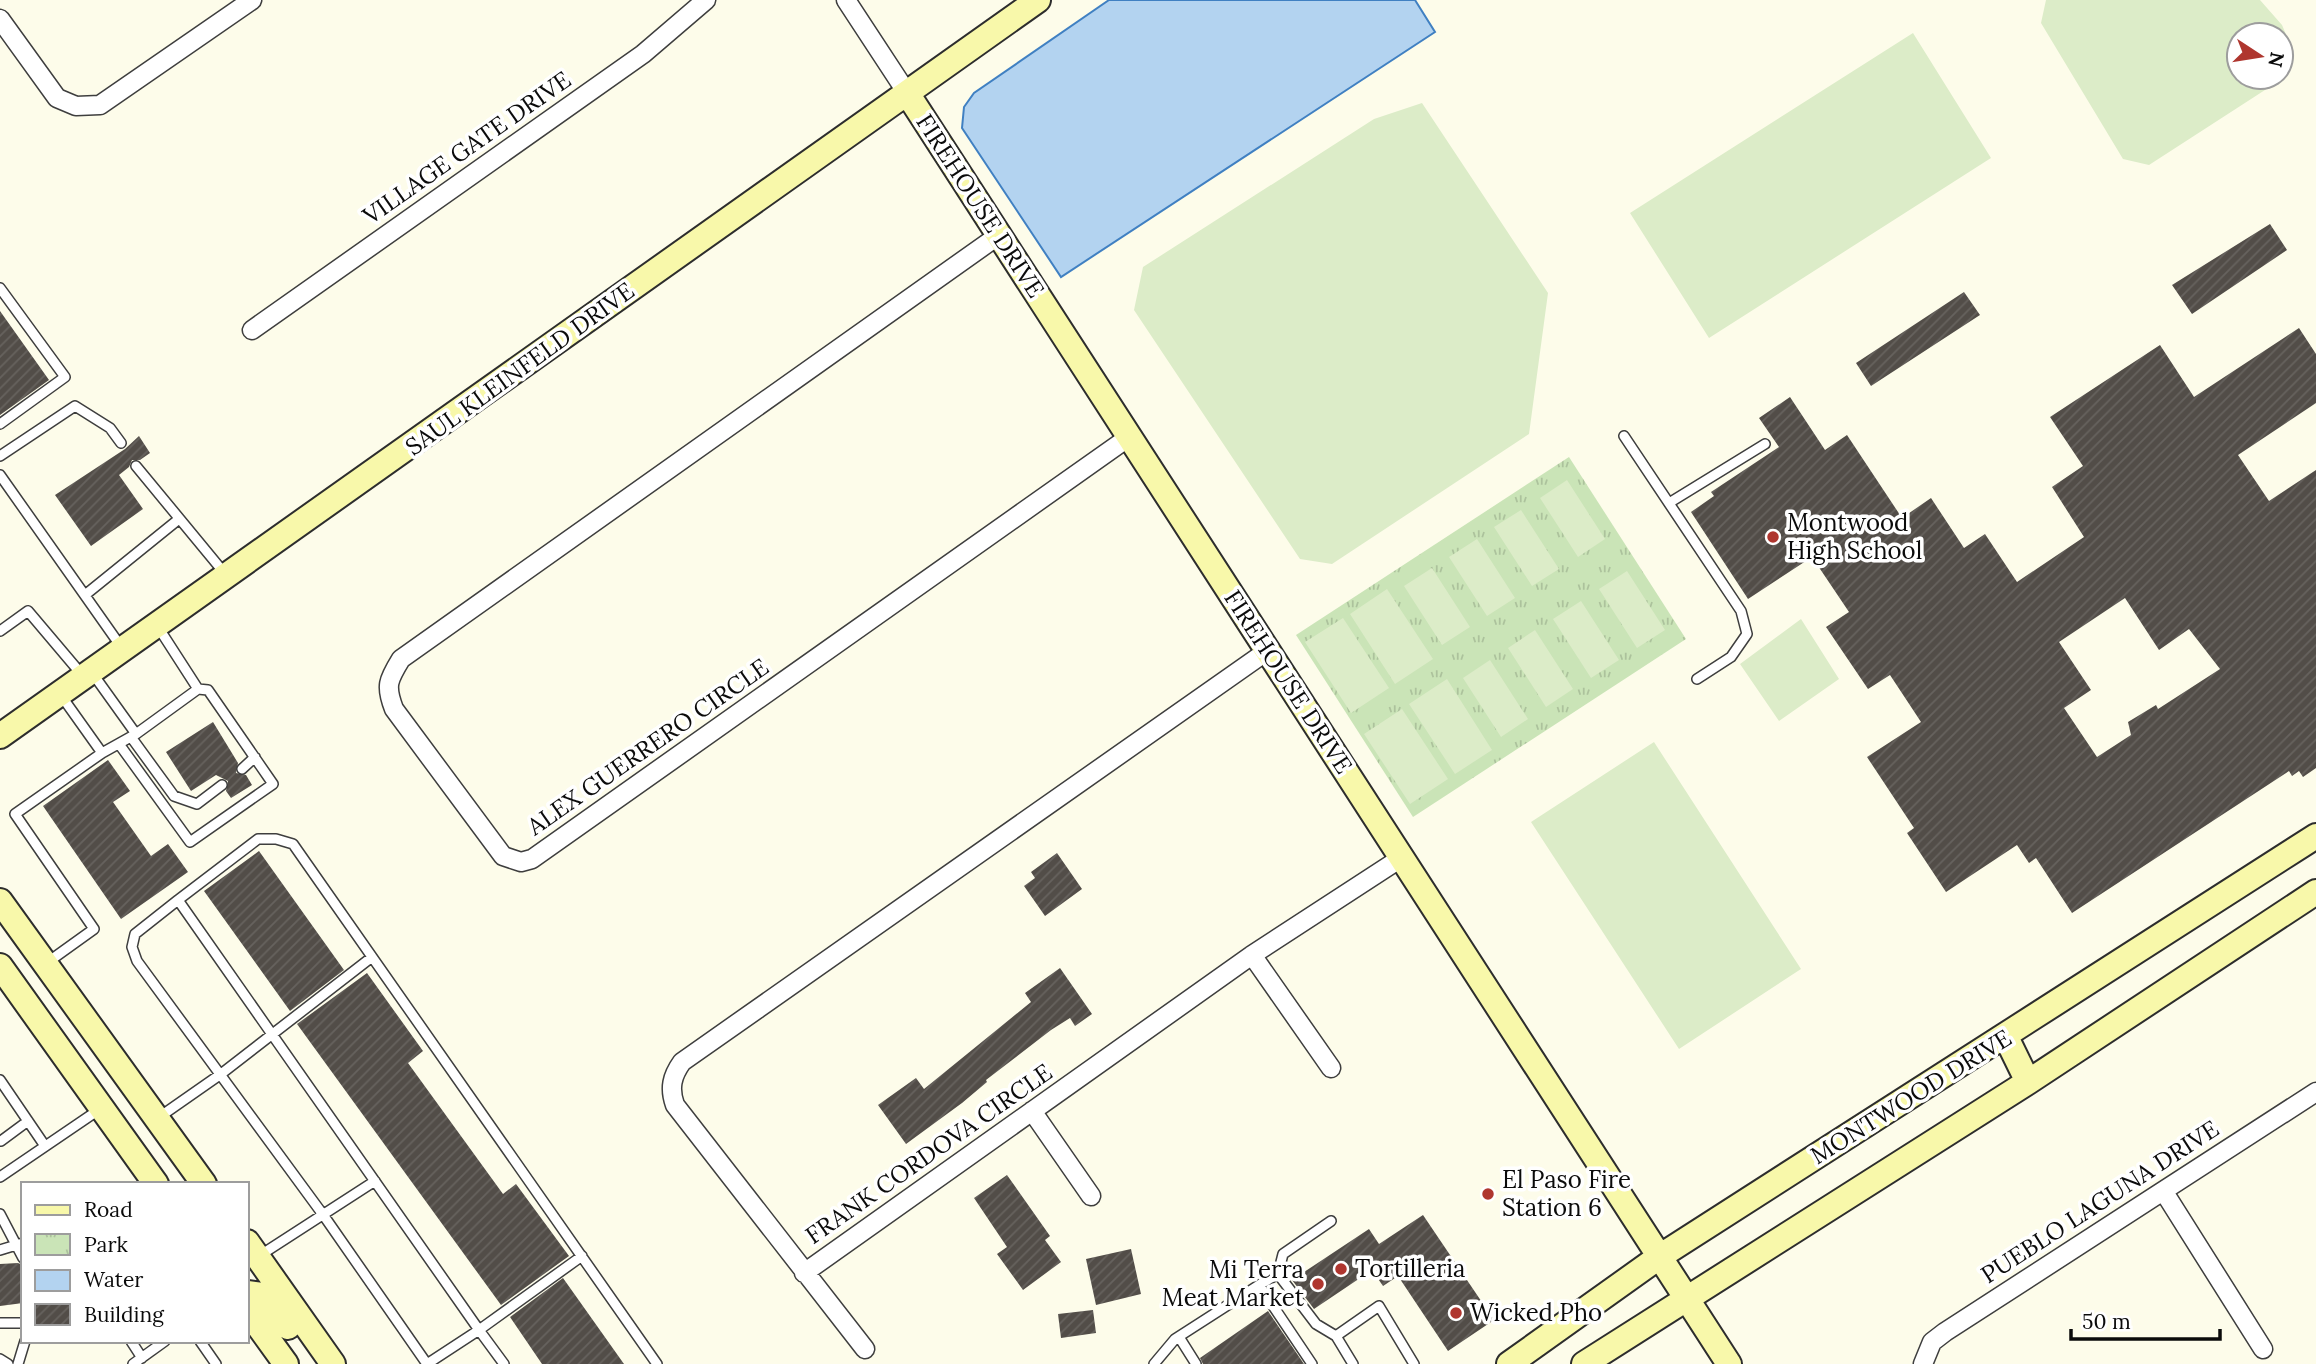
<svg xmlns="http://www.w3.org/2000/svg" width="2316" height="1364" viewBox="0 0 2316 1364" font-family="Lora,serif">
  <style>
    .park { fill: url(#park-tufts) }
    .pitch { fill: #dcecc8; fill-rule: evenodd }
    .water { fill: #b3d3f0; stroke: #4080c2; stroke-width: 2 }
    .building { fill: url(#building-hatch); fill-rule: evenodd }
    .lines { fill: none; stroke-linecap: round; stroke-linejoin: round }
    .lane-casing { stroke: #3e3e3e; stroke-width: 12 }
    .street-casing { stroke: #3e3e3e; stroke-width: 21 }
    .secondary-casing { stroke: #2d2d2d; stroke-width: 28 }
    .lane { stroke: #fff; stroke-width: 9 }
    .street { stroke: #fff; stroke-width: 18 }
    .secondary { stroke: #f8f8aa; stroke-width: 24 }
    .poi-dot { fill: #af362f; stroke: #fff; stroke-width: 2.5 }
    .labels { text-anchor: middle; stroke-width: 7; stroke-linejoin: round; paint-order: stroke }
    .street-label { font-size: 24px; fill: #0b0b0b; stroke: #fff }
    .poi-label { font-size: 24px; fill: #0b0b0b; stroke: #fff; text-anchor: start }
  </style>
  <defs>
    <pattern id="park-tufts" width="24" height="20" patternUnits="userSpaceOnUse" patternTransform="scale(1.75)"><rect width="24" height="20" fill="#cae4b7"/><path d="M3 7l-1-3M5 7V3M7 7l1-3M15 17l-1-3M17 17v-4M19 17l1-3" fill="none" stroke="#acc29c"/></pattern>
    <pattern id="building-hatch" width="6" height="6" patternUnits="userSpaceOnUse" patternTransform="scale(1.75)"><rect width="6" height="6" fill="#524d48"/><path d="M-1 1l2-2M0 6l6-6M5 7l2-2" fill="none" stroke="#66625e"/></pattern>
  </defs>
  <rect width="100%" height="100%" fill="#fdfcea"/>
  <!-- park -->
  <path class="park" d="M1569,457L1686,639L1413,817L1296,635Z"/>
  <!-- pitch -->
  <path class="pitch" d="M2046,0H2260L2282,25L2293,51L2282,79L2149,165L2123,159L2041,23ZM2239,35H2281V77H2239Z
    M1913,33L1991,158L1709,338L1630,213Z
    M1422,103L1548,293L1529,434L1332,564L1300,559L1134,310L1143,267L1374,119Z
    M1567,480L1605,539L1578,557L1540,498Z
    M1521,510L1559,569L1532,586L1494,527Z
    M1477,539L1515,598L1487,616L1449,557Z
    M1432,568L1470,627L1442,645L1404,586Z
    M1627,571L1665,630L1637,648L1599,589Z
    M1387,589L1433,659L1395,684L1350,614Z
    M1581,601L1619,660L1591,678L1553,619Z
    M1343,618L1389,688L1351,713L1305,642Z
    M1801,619L1839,679L1779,721L1740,664Z
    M1535,630L1573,689L1546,707L1508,648Z
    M1490,660L1528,719L1501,737L1463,678Z
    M1447,679L1492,750L1455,774L1409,704Z
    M1402,709L1448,779L1410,804L1364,734Z
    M1654,742L1801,969L1679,1049L1531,822Z"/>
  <!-- water -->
  <path class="water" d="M1109,0H1415L1435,32L1061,277L962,128L964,107L974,93Z"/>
  <!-- building -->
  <path class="building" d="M2270,224L2287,250L2192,314L2172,285Z
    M1964,292L1980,315L1871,386L1856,363Z
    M0,311L49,380L0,415Z
    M2299,328L2316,354V403L2238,455L2269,501L2316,470V768L2303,777L2299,771L2292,776L2289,771L2072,913L2036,858L2029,863L2017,845L1946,892L1907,833L1914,828L1867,757L1921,722L1890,675L1868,689L1826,627L1849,612L1812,557L1748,599L1691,512L1714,496L1711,492L1779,447L1759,418L1790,397L1825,450L1847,435L1902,518L1931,498L1964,548L1985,534L2017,582L2084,537L2052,487L2083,466L2050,417L2160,345L2194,397ZM2125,598L2159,650L2189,629L2220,669L2158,709L2156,705L2128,722L2131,735L2097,757L2064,708L2091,690L2059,642Z
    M139,436L150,453L140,460H132L129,467L119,475L143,509L91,546L55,495L125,449Z
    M213,722L238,763L236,773L246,775L252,785L231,798L226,791L228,781L216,775L191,791L166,752Z
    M108,760L130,791L113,802L151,856L168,844L188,872L121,919L43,806Z
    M259,851L344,970L290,1011L204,891Z
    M1057,853L1082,889L1045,916L1024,886L1035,878L1031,872Z
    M1060,968L1092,1014L1075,1026L1070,1018L1051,1030L986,1080L987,1082L962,1103L906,1144L878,1105L916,1078L924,1089L1031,1002L1025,993Z
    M367,973L423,1051L408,1063L503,1194L516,1184L569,1256L501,1305L297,1024Z
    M1007,1175L1050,1236L1045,1240L1061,1262L1023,1290L997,1254L1007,1247L974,1198Z
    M1423,1215L1494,1320L1448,1351L1398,1276L1383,1286L1372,1270L1314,1309L1292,1280L1369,1229L1379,1244Z
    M1131,1249L1141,1294L1096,1305L1086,1259Z
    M18,1263L23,1265V1303L0,1306V1264Z
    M563,1278L624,1364H542L510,1317Z
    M1093,1310L1096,1333L1061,1338L1058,1314Z
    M1268,1311L1304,1364H1203L1200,1358Z"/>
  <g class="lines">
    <!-- lane casing -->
    <g class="lane-casing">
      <path id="lane" d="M0,288L65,377L0,424
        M1624,436L1741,611L1747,634L1731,657L1697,679
        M0,456L75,406L110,428L121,443
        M136,466L226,575
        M0,475L122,648
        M1669,503L1765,444
        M85,595L179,519
        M158,627L198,689
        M0,631L28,611L83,676
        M93,674L136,734L198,689L208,690L273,784L190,842L119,744
        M60,694L102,753
        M131,737L174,796L197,804L222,785
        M242,769L255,757
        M178,900L479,1330L427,1364L324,1216L137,961L132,947L135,934Z
        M178,900L258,839H276L293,844L657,1364
        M48,962L94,929L15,814L102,753L136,734
        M0,1080L45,1146
        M158,1118L221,1074L372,957
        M1,1141L28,1121
        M0,1177L100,1109
        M0,1214L23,1258
        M0,1250L23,1243
        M259,1256L375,1181
        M1278,1274L1283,1254L1331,1221
        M0,1323H23
        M1179,1337L1196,1364
        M131,1341L142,1358
        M200,1341L216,1364
        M0,1359L8,1364
        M18,1364L25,1341
        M133,1364L165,1341
        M504,1364L479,1330L582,1256
        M1154,1364L1175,1339L1259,1285
        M1312,1364L1259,1285L1278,1274L1316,1324L1336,1336
        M1353,1364L1336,1336L1379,1306L1414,1364"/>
    </g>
    <!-- street casing -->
    <g class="street-casing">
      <path id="street" d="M846,0L907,93
        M0,19L57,98L76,106L100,105L252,0
        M999,235L401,659C388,680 385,686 394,709L503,856L521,862L532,859L1129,437
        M252,330L643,54L706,0
        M1252,955L1331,1068
        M1032,1111L1091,1196
        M2164,1192L2263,1349
        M804,1273L1252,955L1401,858
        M865,1349L675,1105C669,1088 672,1076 682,1062L1267,651
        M1923,1364L1932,1342L1945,1332L2316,1092"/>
    </g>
    <!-- secondary casing -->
    <g class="secondary-casing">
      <path id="secondary" d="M907,93L1729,1364
        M0,736L1038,0
        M0,901L204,1184
        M0,966L156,1184
        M2006,1037L2028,1082
        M247,1242L333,1364
        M247,1293L262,1295L288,1327
        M247,1310L286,1364
        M1509,1364L1659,1257L2316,836
        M1584,1364L2028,1082L2316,892"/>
    </g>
    <!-- lane -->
    <use href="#lane" class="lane"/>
    <!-- street -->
    <use href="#street" class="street"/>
    <!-- secondary -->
    <use href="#secondary" class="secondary"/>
  </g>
  <!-- markers -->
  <g class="poi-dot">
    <circle cx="1773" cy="537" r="7"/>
    <circle cx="1488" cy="1194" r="7"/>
    <circle cx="1341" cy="1269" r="7"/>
    <circle cx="1318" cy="1284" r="7"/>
    <circle cx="1456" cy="1313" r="7"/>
  </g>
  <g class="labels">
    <!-- street labels -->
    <g class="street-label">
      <text transform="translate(467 148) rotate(-35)" y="8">VILLAGE GATE DRIVE</text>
      <text transform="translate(980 206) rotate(57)" y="8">FIREHOUSE DRIVE</text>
      <text transform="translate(520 369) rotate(-36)" y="8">SAUL KLEINFELD DRIVE</text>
      <text transform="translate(1288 682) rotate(57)" y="8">FIREHOUSE DRIVE</text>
      <text transform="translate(648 747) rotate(-35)" y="8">ALEX GUERRERO CIRCLE</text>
      <text transform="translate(1911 1097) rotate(-32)" y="8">MONTWOOD DRIVE</text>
      <text transform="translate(929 1154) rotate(-35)" y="8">FRANK CORDOVA CIRCLE</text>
      <text transform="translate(2100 1202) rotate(-33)" y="8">PUEBLO LAGUNA DRIVE</text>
    </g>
    <!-- poi labels -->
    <g class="poi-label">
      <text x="1787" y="531">Montwood<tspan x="1787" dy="28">High School</tspan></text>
      <text x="1502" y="1188">El Paso Fire<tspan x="1502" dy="28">Station 6</tspan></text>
      <text x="1355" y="1277">Tortilleria</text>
      <text x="1304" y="1278" text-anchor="end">Mi Terra<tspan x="1304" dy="28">Meat Market</tspan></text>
      <text x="1470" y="1321">Wicked Pho</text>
    </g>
  </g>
  <!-- legend -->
  <rect x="21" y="1182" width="228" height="161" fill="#ffffff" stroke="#9d9d9d" stroke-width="2"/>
  <rect x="35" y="1205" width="35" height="10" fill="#f8f8aa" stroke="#9d9d9d" stroke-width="2"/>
  <text x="84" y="1217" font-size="21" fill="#0b0b0b">Road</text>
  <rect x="35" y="1234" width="35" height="21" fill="url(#park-tufts)" stroke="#9d9d9d" stroke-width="2"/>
  <text x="84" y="1252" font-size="21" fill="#0b0b0b">Park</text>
  <rect x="35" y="1270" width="35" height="21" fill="#b3d3f0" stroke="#9d9d9d" stroke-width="2"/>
  <text x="84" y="1287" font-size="21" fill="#0b0b0b">Water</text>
  <rect x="35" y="1304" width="35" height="21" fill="url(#building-hatch)" stroke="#9d9d9d" stroke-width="2"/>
  <text x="84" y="1322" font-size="21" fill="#0b0b0b">Building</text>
  <!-- north arrow -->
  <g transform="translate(2260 56) rotate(102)"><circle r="33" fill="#ffffff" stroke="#9d9d9d" stroke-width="2"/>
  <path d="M0-5L12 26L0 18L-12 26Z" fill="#af362f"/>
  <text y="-10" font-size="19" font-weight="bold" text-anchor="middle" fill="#0b0b0b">N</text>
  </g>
  <!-- scale -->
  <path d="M2071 1329v10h149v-10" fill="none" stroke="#0b0b0b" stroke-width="3.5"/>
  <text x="2082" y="1329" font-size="21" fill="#0b0b0b" stroke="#ffffff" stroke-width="5" paint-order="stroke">50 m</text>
</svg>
